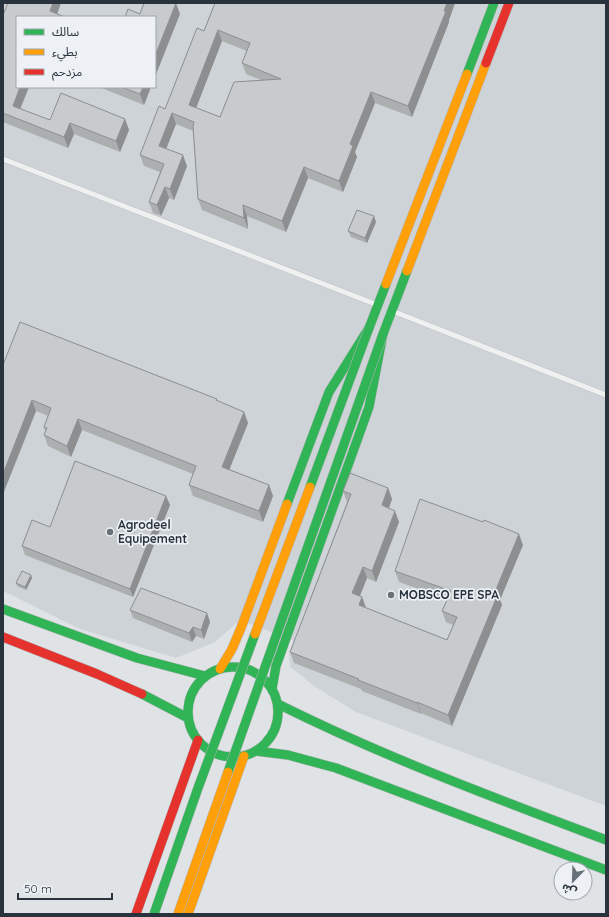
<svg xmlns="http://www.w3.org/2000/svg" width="609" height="917" viewBox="0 0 609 917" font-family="Quicksand,'Noto Sans Arabic',sans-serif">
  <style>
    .built { fill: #ced3d8; fill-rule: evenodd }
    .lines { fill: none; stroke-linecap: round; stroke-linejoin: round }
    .lane-casing { stroke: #bec1c3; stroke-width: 6 }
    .fast-casing { stroke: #b2b6ba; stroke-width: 10 }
    .slow-casing { stroke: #b2b6ba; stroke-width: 10 }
    .jam-casing { stroke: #b2b6ba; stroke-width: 10 }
    .lane { stroke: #eff1f1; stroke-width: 5 }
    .fast { stroke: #30b455; stroke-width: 9 }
    .slow { stroke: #ff9f0a; stroke-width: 9 }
    .jam { stroke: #e5322d; stroke-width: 9 }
    .fast-bridge-casing { stroke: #b2b6ba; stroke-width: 10; stroke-linecap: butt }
    .slow-bridge-casing { stroke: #b2b6ba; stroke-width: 10; stroke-linecap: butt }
    .fast-bridge { stroke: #30b455; stroke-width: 9 }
    .slow-bridge { stroke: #ff9f0a; stroke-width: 9 }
    .wall { fill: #acafb0; fill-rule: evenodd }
    .shaded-wall { fill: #8c8e90 }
    .building { fill: #c8cbcd; stroke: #8c8e90; fill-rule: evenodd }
    .poi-dot { fill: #687178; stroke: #edf1f5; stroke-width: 1.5 }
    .labels { text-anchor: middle; stroke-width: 3.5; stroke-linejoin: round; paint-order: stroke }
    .poi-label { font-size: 12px; font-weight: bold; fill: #28333d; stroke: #edf1f5; text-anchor: start }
  </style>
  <rect width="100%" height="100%" fill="#e0e3e5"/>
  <!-- built -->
  <path class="built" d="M3,3H606V806L356,712L317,688L290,667L289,653L294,641L240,620L215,642L176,658L80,629L3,591ZM17,17H155V87H17Z"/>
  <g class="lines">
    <!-- lane casing -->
    <g class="lane-casing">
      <path id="lane" d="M3,159L375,304
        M395,312L606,395"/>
    </g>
    <!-- fast casing -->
    <g class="fast-casing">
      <path id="fast" d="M467,74L494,3
        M287,504L329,392L369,328L386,284
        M3,609L137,658L205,676
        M188 712a45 45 0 1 1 90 0a45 45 0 1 1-90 0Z
        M272,689L276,666L369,407L383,334L407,271
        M142,694L188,718
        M278,704C384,757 495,798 606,840
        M256,751L288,755L336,768L606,870"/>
    </g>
    <!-- slow casing -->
    <g class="slow-casing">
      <path id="slow" d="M407,271L486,63
        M386,284L467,74
        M220,669L232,649L241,628L287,504
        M188,914L244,756"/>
    </g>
    <!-- jam casing -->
    <g class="jam-casing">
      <path id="jam" d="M486,63L509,3
        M3,637L97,674L142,694
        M136,914L198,740"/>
    </g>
    <!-- lane -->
    <use href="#lane" class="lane"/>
    <!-- fast -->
    <use href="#fast" class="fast"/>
    <!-- slow -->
    <use href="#slow" class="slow"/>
    <!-- jam -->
    <use href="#jam" class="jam"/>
    <!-- fast-bridge casing -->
    <g class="fast-bridge-casing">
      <path id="fast-bridge" d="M310,487L369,328
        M228,772L383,334
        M154,914L198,788L255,634"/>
    </g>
    <!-- slow-bridge casing -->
    <g class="slow-bridge-casing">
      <path id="slow-bridge" d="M255,634L310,487
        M178,914L228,772"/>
    </g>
    <!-- fast-bridge -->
    <use href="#fast-bridge" class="fast-bridge"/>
    <!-- slow-bridge -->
    <use href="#slow-bridge" class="slow-bridge"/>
  </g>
  <!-- wall -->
  <path class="wall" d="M61,3L57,14L17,17L20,109L50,120L125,119L129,130L120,152L74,134L68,148L3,122V15Z
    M215,3H455L449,20V22L412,117L375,103L355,152L357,157L343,192L308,178L286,232L247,216L248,229L202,210L198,199L193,131L176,124L166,148L187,166L174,200L169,198L161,216L153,213L149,202L160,172L144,166L140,155L165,109L204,31ZM222,41L247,51L242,63L246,74L261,80L220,117L196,108Z
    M99,87H151L144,105Z
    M376,222L367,243L351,237L348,231Z
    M3,365L217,401L244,412L248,423L229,469L269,485L273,496L263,522L193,496L189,485L193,474L82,430L71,457L48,446L44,435L45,431L44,427L48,416L36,411L3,494Z
    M388,488L392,499L389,508L399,522L376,582L367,578L360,596L362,597L366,608L447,640L453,625L446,622L442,611L447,599L399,582L395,571L523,545L500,600L502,605L452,726L421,713V714L362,691L361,689L294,663L290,652L347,502L343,491Z
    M166,496L170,505L133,597L25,555L22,546Z
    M31,575L32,578L26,590L17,586L16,583Z
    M130,610L207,613L210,622L204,639L196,636L192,642L133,618Z"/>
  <!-- shaded-wall -->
  <path class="shaded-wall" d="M53,3H61L56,17L50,11Z
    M176,3L180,14L155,77V56Z
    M447,3H455L449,20V22L412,117L408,106Z
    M218,30L222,41L193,116L189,105Z
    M20,87H29L17,117L13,106Z
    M143,87H151L144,105L140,94Z
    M371,92L375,103L355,152L357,157L343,192L339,181L350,144Z
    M172,113L176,124L163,157L159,146Z
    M125,119L129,130L120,152L116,141Z
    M70,123L74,134L68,148L64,137Z
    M183,155L187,166L174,200L170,189Z
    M304,167L308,178L286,232L282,221Z
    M165,187L169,198L161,216L157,205Z
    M243,205L247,216L248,229L244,218Z
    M374,216L376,222L367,243L365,238Z
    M32,400L36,411L3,494V474Z
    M244,412L248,423L226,478L222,467Z
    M78,419L82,430L71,457L67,446Z
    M269,485L273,496L263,522L259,511Z
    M388,488L392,499L386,516L382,505Z
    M166,496L170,505L133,597L130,589Z
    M395,511L399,522L376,582L372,571Z
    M519,534L523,545L500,600L502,605L452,726L448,715L495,592Z
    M363,567L367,578L356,605L352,593Z
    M31,575L32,578L26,590L25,587Z
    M362,597L366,608L359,605Z
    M207,613L210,622L204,639L201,630Z
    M193,627L196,636L192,642L189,633Z
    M417,702L421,713V714L417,703Z"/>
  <!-- building -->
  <path class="building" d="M8,3H53L50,11L65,17H17V87H20L13,106L50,120L61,93L125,119L116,141L70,123L64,137L3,113V15Z
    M144,3H176L155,56V17H125L128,9L140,14Z
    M215,3H447L444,11H446L408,106L371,92L350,144L353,146L339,181L304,167L282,221L243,205L244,218L198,199L193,126L194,122L172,113L159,146L183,155L170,189L165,187L157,205L149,202L164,164L140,155L159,106L165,109L197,28L204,31ZM218,30L250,43L242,63L281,79L234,82L220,117L189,105Z
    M121,87H143L140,94Z
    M357,210L374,216L365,238L348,231Z
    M20,322L217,399L216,400L244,412L222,467L269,485L259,511L189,485L196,466L78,419L67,446L44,435L47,428L44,427L51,408L32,400L3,474V365Z
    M75,461L166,496L130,589L22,546L32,520L50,527Z
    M350,473L388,488L382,505L395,511L372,571L363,567L352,593L362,597L359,605L447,640L457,617L442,611L451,591L395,571L420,499L483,522L484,520L519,534L495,592L498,594L448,715L417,702V703L358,680L359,679L290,652L351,494L343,491Z
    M22,571L31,575L25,587L16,583Z
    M141,588L207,613L201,630L193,627L189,633L130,610Z"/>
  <!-- markers -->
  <g class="poi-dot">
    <circle cx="110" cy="532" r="4"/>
    <circle cx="391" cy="595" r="4"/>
  </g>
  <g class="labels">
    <!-- poi labels -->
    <g class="poi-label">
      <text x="118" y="529">Agrodeel<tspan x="118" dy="14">Equipement</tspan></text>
      <text x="399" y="599">MOBSCO EPE SPA</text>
    </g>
  </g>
  <!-- border -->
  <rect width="609" height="917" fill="none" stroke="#28333d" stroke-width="8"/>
  <!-- legend -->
  <rect x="16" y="16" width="140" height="72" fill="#edf1f5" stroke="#9ea5ab"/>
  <rect x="24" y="29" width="20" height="6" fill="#30b455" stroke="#9ea5ab"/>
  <text x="52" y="36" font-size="12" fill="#28333d">سالك</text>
  <rect x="24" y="49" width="20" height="6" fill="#ff9f0a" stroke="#9ea5ab"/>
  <text x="52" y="56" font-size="12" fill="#28333d">بطيء</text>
  <rect x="24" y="69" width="20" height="6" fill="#e5322d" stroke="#9ea5ab"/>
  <text x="52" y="76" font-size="12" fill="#28333d">مزدحم</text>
  <!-- north arrow -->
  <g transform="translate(573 881) rotate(203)"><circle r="19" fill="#edf1f5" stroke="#9ea5ab"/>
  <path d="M0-3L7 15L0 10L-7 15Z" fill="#687178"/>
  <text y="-6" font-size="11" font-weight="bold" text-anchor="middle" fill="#28333d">ش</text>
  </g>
  <!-- scale -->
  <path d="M18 893v6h94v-6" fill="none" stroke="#28333d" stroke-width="2"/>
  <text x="24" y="893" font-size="12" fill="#28333d" stroke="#edf1f5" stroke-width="3" paint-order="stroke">50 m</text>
</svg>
